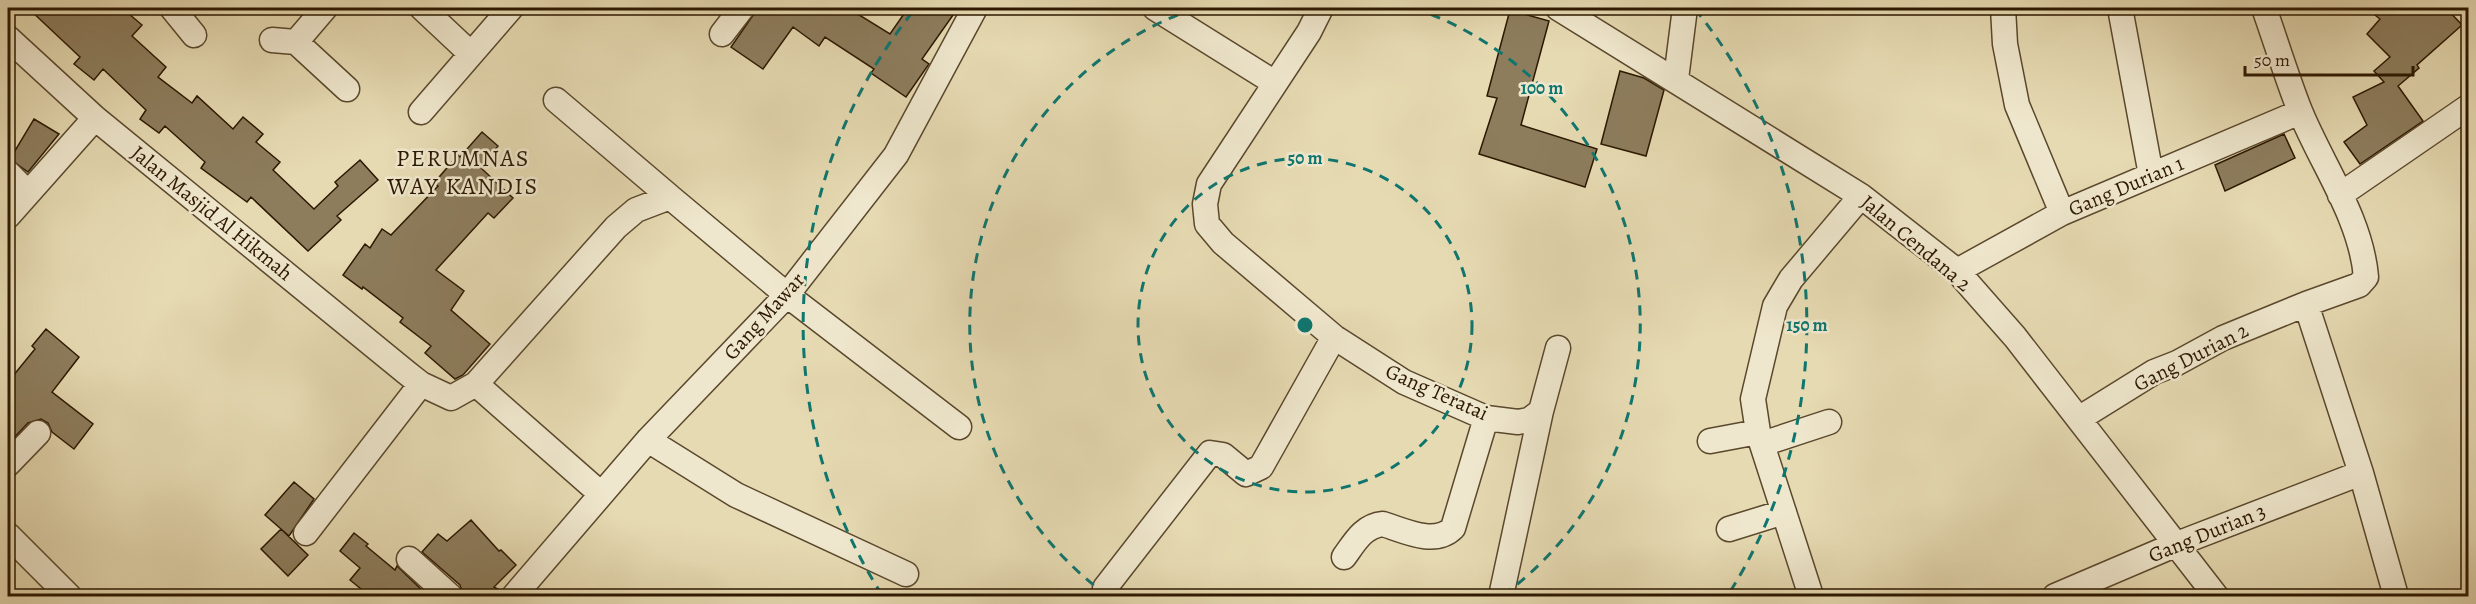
<svg xmlns="http://www.w3.org/2000/svg" width="2476" height="604" viewBox="0 0 2476 604" font-family="Alegreya,serif">
  <style>
    .building { fill: #8d7d5d; stroke: #2c1801; stroke-width: 1.5 }
    .lines { fill: none; stroke-linecap: round; stroke-linejoin: round }
    .minor-casing { stroke: #5a482d; stroke-width: 27 }
    .minor { stroke: #efe7cd; stroke-width: 24 }
    .ring { fill: none; stroke: #0f766e; stroke-width: 3; stroke-dasharray: 10 8 }
    .labels { text-anchor: middle; stroke-width: 5; stroke-linejoin: round; paint-order: stroke }
    .street-label { font-size: 21px; fill: #2c1801; stroke: #efe7cd }
    .quarter-label { font-size: 24px; letter-spacing: 1.5px; fill: #2c1801; stroke: #efe7cd }
    .centre { fill: #0f766e; stroke: #efe7cd; stroke-width: 3 }
    .ring-label { font-size: 18px; text-anchor: middle; font-weight: bold; fill: #0f766e; stroke: #efe7cd; stroke-width: 5; stroke-linejoin: round; paint-order: stroke }
  </style>
  <rect width="100%" height="100%" fill="#e6dab2"/>
  <filter id="stains"><feTurbulence type="fractalNoise" baseFrequency=".00333" numOctaves="4"/><feColorMatrix values="0 0 0 0 .2 0 0 0 0 .09 0 0 0 0 .02 0 0 0 .5 -.17"/></filter>
  <radialGradient id="worn" r=".72"><stop offset=".6" stop-color="#630" stop-opacity="0"/><stop offset="1" stop-color="#630" stop-opacity=".3"/></radialGradient>
  <!-- building -->
  <path class="building" d="M28,8H122L142,25L132,36L166,67L158,77L192,103L197,96L233,129L243,117L263,134L256,142L280,162L273,170L314,209L338,186L335,182L360,160L378,180L337,216L341,220L308,251L251,197L247,202L201,168L205,162L165,126L159,133L140,119L146,110L103,69L94,80L74,64L80,57Z
    M758,8H848L890,34L908,8H958L922,59L929,64L906,97L871,73L874,69L825,37L819,46L793,27L763,69L731,47Z
    M2366,8H2446L2462,25L2417,65L2419,68L2398,86L2423,121L2360,164L2344,142L2367,125L2353,97L2384,82L2374,71L2390,57L2367,34L2380,19Z
    M1510,10L1549,21L1521,125L1597,149L1585,187L1479,154L1497,98L1487,96Z
    M1620,71L1644,78L1664,90L1646,156L1601,144Z
    M34,119L59,134L28,172L10,159Z
    M482,132L498,146L480,167L513,198L494,218L488,213L436,270L464,291L451,310L490,344L463,375L455,379L425,353L431,346L400,322L403,318L363,287L362,289L343,275L365,244L370,248L382,229L391,235L438,186L434,183L458,155L460,157Z
    M2284,134L2295,158L2225,191L2215,165Z
    M46,329L79,357L52,392L93,424L74,449L52,432L48,423L41,419L28,423L8,444V382L35,349L32,346Z
    M294,482L314,499L289,536L265,515Z
    M471,520L499,551L501,550L516,565L494,587L501,591L500,597H464L460,585L422,552L438,534L447,541Z
    M281,529L308,555L288,576L261,549Z
    M354,533L368,544L366,546L395,570L397,566L429,597H371L350,580L360,568L340,551Z"/>
  <g class="lines">
    <!-- minor casing -->
    <g class="minor-casing">
      <path id="minor" d="M172,8L194,35
        M422,8L471,54
        M1155,8L1275,83
        M1321,8L1309,32L1209,184L1205,204L1207,224L1223,243L1334,337L1404,382L1486,418L1518,422L1529,420L1541,411L1558,348
        M1558,8L1861,196L1957,271L2015,337L2216,596
        M2003,8L2005,44L2017,105L2062,213
        M2120,8L2151,175
        M2264,8C2276,42 2287,78 2300,111C2322,165 2361,218 2366,277L2359,285L2306,304L2361,473L2396,596
        M722,34L742,8
        M8,38L95,118L407,373L421,384L451,398L476,384L616,227L636,210L670,197L787,295L959,427
        M272,40L296,42L347,89
        M296,42L325,8
        M1676,79L1685,8
        M556,100L670,197
        M421,112L511,8
        M8,173L28,193
        M2340,195L2468,107
        M8,216L95,118
        M1957,271L2062,213L2300,112
        M476,384L601,494
        M2080,418L2154,372L2177,363L2223,338L2306,304
        M648,440L736,495L906,574
        M1710,441L1758,432
        M1762,444L1829,422
        M8,464L38,433
        M1729,529L1784,512
        M306,533L421,384
        M8,535L69,596
        M1344,557C1355,542 1363,526 1383,524C1405,531 1435,546 1453,528L1486,418
        M409,559L450,596
        M1105,588L1210,453L1223,455L1246,474L1261,467L1334,337
        M514,596L648,440L787,295L896,155L975,8
        M1501,596L1541,411
        M1811,596L1758,432L1753,399L1775,306L1791,279L1861,196
        M2055,596L2177,544L2361,473"/>
    </g>
    <!-- minor -->
    <use href="#minor" class="minor"/>
  </g>
  <!-- distance rings -->
  <g class="ring">
    <circle cx="1305" cy="325" r="167"/>
    <path d="M1108 596A335 335 0 0 1 1196 8M1414 8A335 335 0 0 1 1502 596"/>
    <path d="M882 595A502 502 0 0 1 915 9M1695 9A502 502 0 0 1 1728 595"/>
  </g>
  <g class="labels">
    <!-- street labels -->
    <g class="street-label">
      <text transform="translate(2126 186) rotate(-23)" y="7">Gang Durian 1</text>
      <text transform="translate(212 213) rotate(39)" y="7">Jalan Masjid Al Hikmah</text>
      <text transform="translate(1916 243) rotate(40)" y="7">Jalan Cendana 2</text>
      <text transform="translate(764 316) rotate(-48)" y="7">Gang Mawar</text>
      <text transform="translate(2191 357) rotate(-27)" y="7">Gang Durian 2</text>
      <text transform="translate(1437 392) rotate(24)" y="7">Gang Teratai</text>
      <text transform="translate(2207 533) rotate(-22)" y="7">Gang Durian 3</text>
    </g>
    <!-- quarter labels -->
    <g class="quarter-label">
      <text x="463" y="166">PERUMNAS<tspan x="463" dy="28">WAY KANDIS</tspan></text>
    </g>
  </g>
  <circle cx="1305" cy="325" r="9" class="centre"/>
  <g class="ring-label">
    <text x="1542" y="94">100 m</text>
    <text x="1305" y="164">50 m</text>
    <text x="1807" y="331">150 m</text>
  </g>
  <!-- margin -->
  <rect width="2476" height="604" fill="none" stroke="#e6dab2" stroke-width="30"/>
  <rect x="9" y="9" width="2458" height="586" fill="none" stroke="#2c1801" stroke-width="3"/>
  <rect x="15" y="15" width="2446" height="574" fill="none" stroke="#2c1801" stroke-width="1.5"/>
  <!-- scale -->
  <path d="M2245 66v9h168v-9" fill="none" stroke="#2c1801" stroke-width="3"/>
  <text x="2254" y="66" font-size="18" fill="#2c1801" stroke="#efe7cd" stroke-width="4.5" paint-order="stroke">50 m</text>
  <rect width="100%" height="100%" filter="url(#stains)"/>
  <rect width="100%" height="100%" fill="url(#worn)"/>
</svg>
